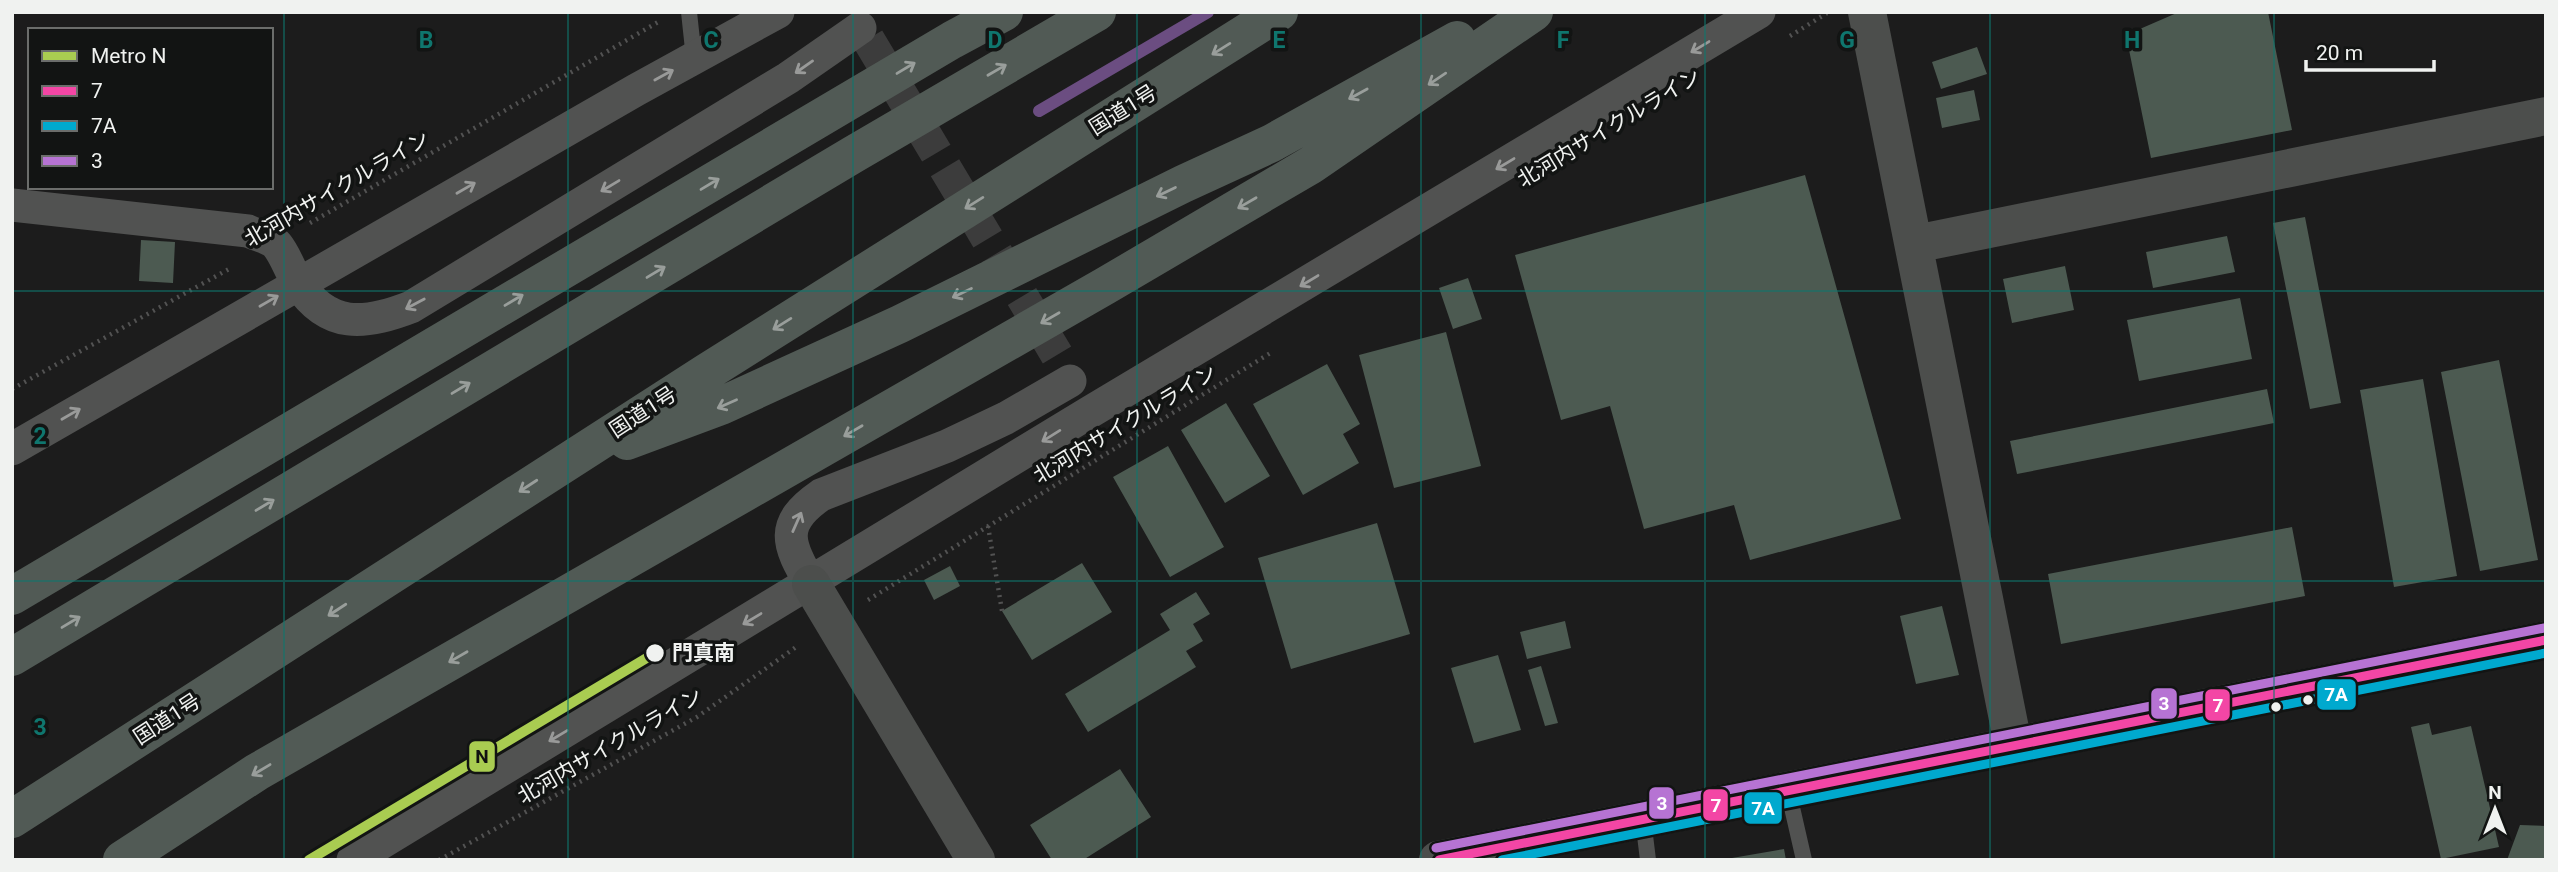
<svg xmlns="http://www.w3.org/2000/svg" width="2558" height="872" viewBox="0 0 2558 872" font-family="Roboto,'Noto Sans JP',sans-serif">
  <style>
    .lines { fill: none; stroke-linecap: round; stroke-linejoin: round }
    .stream { stroke: #6b4d81; stroke-width: 12 }
    .building { fill: #4c5a51 }
    .street-tunnel { stroke: #3c3c3c; stroke-width: 33; stroke-dasharray: 33 17; stroke-linecap: butt }
    .path { stroke: #525252; stroke-width: 4.5; stroke-dasharray: 2 5; stroke-linecap: butt }
    .lane { stroke: #515251; stroke-width: 16 }
    .street { stroke: #515251; stroke-width: 33 }
    .secondary { stroke: #4c4e4c; stroke-width: 38 }
    .highway { stroke: #515a55; stroke-width: 38 }
    .bus-1-casing { stroke: #121413; stroke-width: 14 }
    .bus-2-casing { stroke: #121413; stroke-width: 14 }
    .bus-3-casing { stroke: #121413; stroke-width: 14 }
    .bus-1 { stroke: #f346a5; stroke-width: 9 }
    .bus-2 { stroke: #00a9ce; stroke-width: 9 }
    .bus-3 { stroke: #b673d3; stroke-width: 9 }
    .metro-1-casing { stroke: #121413; stroke-width: 16 }
    .metro-1 { stroke: #a9cc51; stroke-width: 10 }
    .oneway { stroke: #999a99 }
    .oneway2 { stroke: #999e9b }
    .grid { fill: none; stroke: #0f766e; stroke-width: 2; stroke-opacity: 0.55 }
    .stop-dot { fill: #f0f2f0; stroke: #121413; stroke-width: 2.5 }
    .labels { text-anchor: middle; stroke-width: 7; stroke-linejoin: round; paint-order: stroke }
    .street-label { font-size: 21px; fill: #f0f2f0; stroke: #121413 }
    .stop-label { font-size: 21px; font-weight: bold; fill: #f0f2f0; stroke: #121413; text-anchor: start }
    .grid-label { font-size: 23px; text-anchor: middle; font-weight: bold; fill: #0f766e; stroke: #121413; stroke-width: 7; stroke-linejoin: round; paint-order: stroke }
    .line-badge { stroke: #121413; stroke-width: 2.5 }
    .badge-label { font-size: 19px; text-anchor: middle; font-weight: bold; fill: #fff }
    .pale-badge-label { font-size: 19px; text-anchor: middle; font-weight: bold; fill: #111 }
  </style>
  <rect width="100%" height="100%" fill="#1c1c1c"/>
  <g class="lines">
    <!-- stream -->
    <path class="stream" d="M1039,111L1208,12"/>
  </g>
  <!-- building -->
  <path class="building" d="M2179,12H2268L2292,130L2151,158L2126,35Z
    M1977,47L1987,74L1941,89L1932,62Z
    M1974,90L1980,120L1942,128L1936,98Z
    M1805,175L1901,519L1750,560L1734,505L1644,529L1610,406L1561,420L1515,255Z
    M2305,217L2341,403L2310,409L2273,223Z
    M2227,236L2235,272L2153,288L2146,252Z
    M141,240L175,242L173,283L139,281Z
    M2065,266L2074,310L2012,323L2003,279Z
    M1468,278L1482,319L1453,329L1439,288Z
    M2240,298L2252,359L2139,381L2127,320Z
    M1446,332L1481,466L1394,488L1359,355Z
    M2499,360L2538,560L2480,571L2441,372Z
    M1327,364L1360,424L1343,434L1359,463L1303,495L1253,404Z
    M2423,379L2457,576L2394,587L2360,390Z
    M2267,389L2274,423L2017,474L2010,441Z
    M1226,403L1270,476L1225,503L1181,430Z
    M1168,446L1224,547L1170,577L1113,477Z
    M1377,523L1410,634L1291,669L1258,558Z
    M2292,527L2305,596L2061,644L2048,574Z
    M1082,563L1112,612L1032,660L1002,611Z
    M950,566L960,586L934,600L924,580Z
    M1196,592L1210,614L1193,624L1203,641L1186,651L1196,667L1088,732L1065,694L1170,630L1160,614Z
    M1942,606L1959,675L1916,684L1900,616Z
    M1565,621L1571,648L1527,659L1520,632Z
    M1498,655L1521,730L1474,743L1451,668Z
    M1541,666L1558,723L1545,726L1528,670Z
    M2429,723L2432,735L2471,726L2499,847L2441,859L2411,727Z
    M1120,769L1151,817L1083,860H1052L1030,825Z
    M2520,825L2546,826V860H2507Z
    M1784,849L1786,860H1732V858Z"/>
  <g class="lines">
    <!-- street-tunnel -->
    <path class="street-tunnel" d="M868,39L1057,355"/>
    <!-- path -->
    <path class="path" d="M1790,36L1827,13
      M310,223L660,21
      M12,389L229,269
      M988,526L1002,611
      M868,600L1272,352
      M439,860L697,717L799,645"/>
    <!-- lane -->
    <path class="lane" d="M689,12L694,59
      M1788,790L1804,860
      M1643,819L1648,860"/>
    <!-- street -->
    <path class="street" d="M12,205L248,231C256,235 271,238 277,245C286,256 290,271 298,283C328,329 365,325 411,307L788,78L860,28
      M12,449L636,90L778,12
      M811,584C787,544 779,524 821,495L947,446L1006,418L1070,381
      M353,860L1090,412L1759,12"/>
    <!-- secondary -->
    <path class="secondary" d="M1867,12L2013,744
      M1915,244L2546,116
      M811,584L976,860
      M1438,860L2546,640"/>
    <!-- highway -->
    <path class="highway" d="M627,441L721,406L900,324L1183,184L1272,143L1457,40
      M12,596L952,40L1004,12
      M12,657L854,154L1097,12
      M12,819L707,372L1279,12
      M122,860L257,772L1105,286L1311,165L1534,12"/>
    <!-- bus-1 casing -->
    <g class="bus-1-casing">
      <path id="bus-1" d="M1439,860L2546,640"/>
    </g>
    <!-- bus-2 casing -->
    <g class="bus-2-casing">
      <path id="bus-2" d="M1502,860L2546,653"/>
    </g>
    <!-- bus-3 casing -->
    <g class="bus-3-casing">
      <path id="bus-3" d="M1436,848L2544,628"/>
    </g>
    <!-- bus-1 -->
    <use href="#bus-1" class="bus-1"/>
    <!-- bus-2 -->
    <use href="#bus-2" class="bus-2"/>
    <!-- bus-3 -->
    <use href="#bus-3" class="bus-3"/>
    <!-- metro-1 casing -->
    <g class="metro-1-casing">
      <path id="metro-1" d="M309,860L655,653"/>
    </g>
    <!-- metro-1 -->
    <use href="#metro-1" class="metro-1"/>
  </g>
  <!-- one-way arrows -->
  <defs><path id="oneway-shaft" d="M-6 0H5M1.5-3L5.5 0L1.5 3" fill="none" stroke-width="1.6" stroke-linecap="round" stroke-linejoin="round" transform="scale(1.75)"/></defs>
  <g class="oneway">
    <use href="#oneway-shaft" transform="translate(1700 47) rotate(149)"/>
    <use href="#oneway-shaft" transform="translate(804 67) rotate(145)"/>
    <use href="#oneway-shaft" transform="translate(664 75) rotate(-29)"/>
    <use href="#oneway-shaft" transform="translate(1505 164) rotate(149)"/>
    <use href="#oneway-shaft" transform="translate(610 186) rotate(149)"/>
    <use href="#oneway-shaft" transform="translate(466 188) rotate(-30)"/>
    <use href="#oneway-shaft" transform="translate(1309 281) rotate(149)"/>
    <use href="#oneway-shaft" transform="translate(269 301) rotate(-30)"/>
    <use href="#oneway-shaft" transform="translate(415 304) rotate(152)"/>
    <use href="#oneway-shaft" transform="translate(71 414) rotate(-30)"/>
    <use href="#oneway-shaft" transform="translate(1051 436) rotate(148)"/>
    <use href="#oneway-shaft" transform="translate(797 522) rotate(-66)"/>
    <use href="#oneway-shaft" transform="translate(752 619) rotate(149)"/>
    <use href="#oneway-shaft" transform="translate(558 736) rotate(149)"/>
  </g>
  <g class="oneway2">
    <use href="#oneway-shaft" transform="translate(1221 49) rotate(148)"/>
    <use href="#oneway-shaft" transform="translate(906 68) rotate(-31)"/>
    <use href="#oneway-shaft" transform="translate(997 70) rotate(-30)"/>
    <use href="#oneway-shaft" transform="translate(1437 79) rotate(146)"/>
    <use href="#oneway-shaft" transform="translate(1358 94) rotate(151)"/>
    <use href="#oneway-shaft" transform="translate(710 184) rotate(-31)"/>
    <use href="#oneway-shaft" transform="translate(1166 192) rotate(154)"/>
    <use href="#oneway-shaft" transform="translate(974 203) rotate(148)"/>
    <use href="#oneway-shaft" transform="translate(1247 203) rotate(150)"/>
    <use href="#oneway-shaft" transform="translate(656 272) rotate(-31)"/>
    <use href="#oneway-shaft" transform="translate(962 293) rotate(154)"/>
    <use href="#oneway-shaft" transform="translate(514 300) rotate(-31)"/>
    <use href="#oneway-shaft" transform="translate(1050 318) rotate(150)"/>
    <use href="#oneway-shaft" transform="translate(782 324) rotate(148)"/>
    <use href="#oneway-shaft" transform="translate(461 388) rotate(-31)"/>
    <use href="#oneway-shaft" transform="translate(727 404) rotate(156)"/>
    <use href="#oneway-shaft" transform="translate(853 431) rotate(150)"/>
    <use href="#oneway-shaft" transform="translate(528 486) rotate(147)"/>
    <use href="#oneway-shaft" transform="translate(265 505) rotate(-31)"/>
    <use href="#oneway-shaft" transform="translate(337 610) rotate(147)"/>
    <use href="#oneway-shaft" transform="translate(71 622) rotate(-31)"/>
    <use href="#oneway-shaft" transform="translate(458 657) rotate(150)"/>
    <use href="#oneway-shaft" transform="translate(261 770) rotate(149)"/>
  </g>
  <!-- grid -->
  <path class="grid" d="M284,12V860M568,12V860M853,12V860M1137,12V860M1421,12V860M1705,12V860M1990,12V860M2274,12V860M12,291H2546M12,581H2546"/>
  <!-- markers -->
  <g class="stop-dot">
    <circle cx="655" cy="653" r="10"/>
    <circle cx="2308" cy="700" r="6"/>
    <circle cx="2276" cy="707" r="6"/>
  </g>
  <g class="labels">
    <!-- street labels -->
    <g class="street-label">
      <text transform="translate(1123 110) rotate(-32)" y="7">国道1号</text>
      <text transform="translate(1609 128) rotate(-31)" y="7">北河内サイクルライン</text>
      <text transform="translate(337 189) rotate(-30)" y="7">北河内サイクルライン</text>
      <text transform="translate(643 412) rotate(-33)" y="7">国道1号</text>
      <text transform="translate(1125 424) rotate(-31)" y="7">北河内サイクルライン</text>
      <text transform="translate(167 719) rotate(-33)" y="7">国道1号</text>
      <text transform="translate(610 746) rotate(-30)" y="7">北河内サイクルライン</text>
    </g>
    <!-- stop labels -->
    <g class="stop-label">
      <text x="672" y="660">門真南</text>
    </g>
  </g>
  <g class="grid-label">
    <text x="426" y="48">B</text>
    <text x="711" y="48">C</text>
    <text x="995" y="48">D</text>
    <text x="1279" y="48">E</text>
    <text x="1563" y="48">F</text>
    <text x="1847" y="48">G</text>
    <text x="2132" y="48">H</text>
    <text x="40" y="444">2</text>
    <text x="40" y="735">3</text>
  </g>
  <g class="line-badge">
    <rect x="2316" y="678" width="41" height="33" rx="7" fill="#00a9ce"/>
    <rect x="2150" y="687" width="28" height="33" rx="7" fill="#b673d3"/>
    <rect x="2204" y="688" width="27" height="34" rx="7" fill="#f346a5"/>
    <rect x="468" y="740" width="28" height="33" rx="7" fill="#a9cc51"/>
    <rect x="1648" y="786" width="27" height="34" rx="7" fill="#b673d3"/>
    <rect x="1702" y="788" width="27" height="34" rx="7" fill="#f346a5"/>
    <rect x="1743" y="791" width="40" height="34" rx="7" fill="#00a9ce"/>
  </g>
  <g class="badge-label">
    <text x="2336" y="701">7A</text>
    <text x="2164" y="710">3</text>
    <text x="2218" y="712">7</text>
    <text x="1662" y="810">3</text>
    <text x="1716" y="812">7</text>
    <text x="1763" y="815">7A</text>
  </g>
  <g class="pale-badge-label">
    <text x="482" y="763">N</text>
  </g>
  <!-- border -->
  <rect width="2558" height="872" fill="none" stroke="#f0f2f0" stroke-width="28"/>
  <!-- legend -->
  <rect x="28" y="28" width="245" height="161" fill="#121413" stroke="#6b6d6b" stroke-width="2"/>
  <rect x="42" y="51" width="35" height="10" fill="#a9cc51" stroke="#6b6d6b" stroke-width="2"/>
  <text x="91" y="63" font-size="21" fill="#f0f2f0">Metro N</text>
  <rect x="42" y="86" width="35" height="10" fill="#f346a5" stroke="#6b6d6b" stroke-width="2"/>
  <text x="91" y="98" font-size="21" fill="#f0f2f0">7</text>
  <rect x="42" y="121" width="35" height="10" fill="#00a9ce" stroke="#6b6d6b" stroke-width="2"/>
  <text x="91" y="133" font-size="21" fill="#f0f2f0">7A</text>
  <rect x="42" y="156" width="35" height="10" fill="#b673d3" stroke="#6b6d6b" stroke-width="2"/>
  <text x="91" y="168" font-size="21" fill="#f0f2f0">3</text>
  <!-- north arrow -->
  <g transform="translate(2495 809)" stroke="#121413" stroke-width="5" paint-order="stroke">
  <path d="M0-5L12 26L0 18L-12 26Z" fill="#f0f2f0"/>
  <text y="-10" font-size="19" font-weight="bold" text-anchor="middle" fill="#f0f2f0">N</text>
  </g>
  <!-- scale -->
  <path d="M2306 60v10h128v-10" fill="none" stroke="#f0f2f0" stroke-width="3.5"/>
  <text x="2316" y="60" font-size="21" fill="#f0f2f0" stroke="#121413" stroke-width="5" paint-order="stroke">20 m</text>
</svg>
